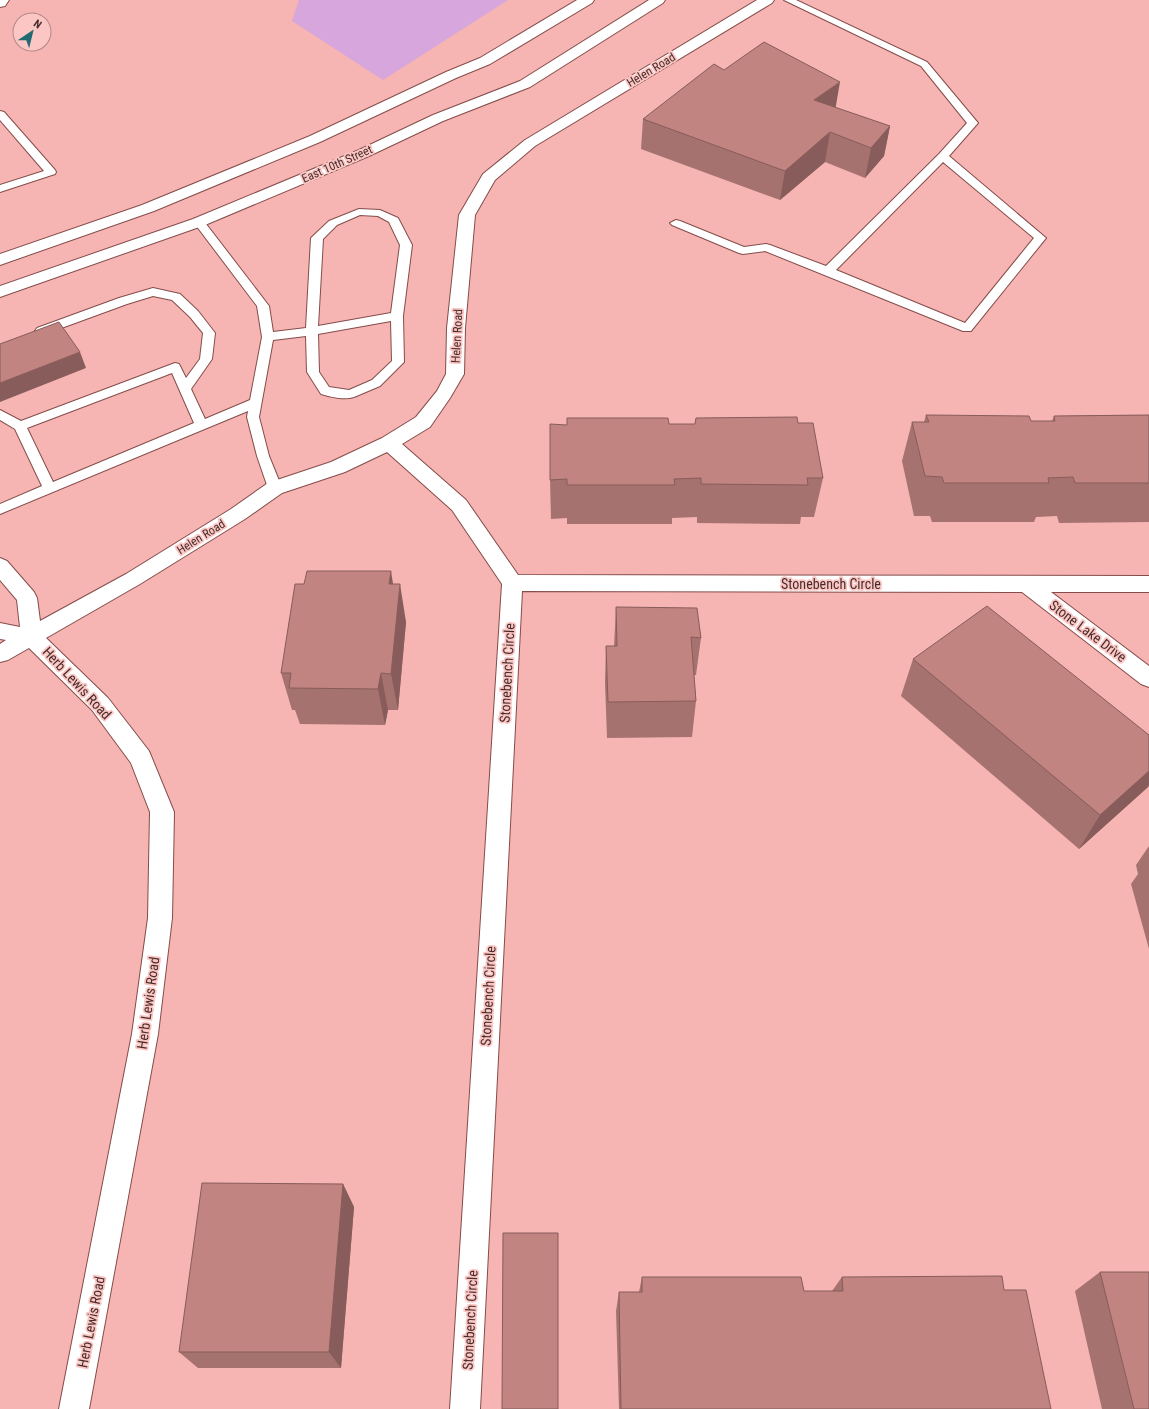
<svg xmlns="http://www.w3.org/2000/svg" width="1149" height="1409" viewBox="0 0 1149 1409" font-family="'Roboto Condensed',sans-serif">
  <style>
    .green { fill: #d6a6dc }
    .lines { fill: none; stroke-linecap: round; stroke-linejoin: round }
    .lane-casing { stroke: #844c4a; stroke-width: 2 }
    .street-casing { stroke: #844c4a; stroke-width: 2 }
    .primary-casing { stroke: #844c4a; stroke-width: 2 }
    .lane { fill: #fff; fill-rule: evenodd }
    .street { fill: #fff; fill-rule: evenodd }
    .primary { fill: #fff; fill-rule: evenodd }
    .wall { fill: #a6726f }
    .shaded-wall { fill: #875c5a }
    .building { fill: #c18481; stroke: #875c5a }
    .labels { text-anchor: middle; stroke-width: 3.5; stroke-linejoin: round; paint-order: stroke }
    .far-street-label { font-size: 12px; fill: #462d2b; stroke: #fbc6c3 }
    .street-label { font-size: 14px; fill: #462d2b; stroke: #fbc6c3 }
  </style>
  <rect width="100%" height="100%" fill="#f6b5b2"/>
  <!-- green -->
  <path class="green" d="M299,0H508L383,80L292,21Z"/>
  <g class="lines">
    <!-- lane casing -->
    <g class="lane-casing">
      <path id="lane" d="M784,0H796L927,62L978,123L949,156L1046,238L971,331H963L765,251L743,254L739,253L672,225L670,223L676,220L680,221L744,247L766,244L770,245L826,266L939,154L967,123L921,66ZM943,162L1034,238L965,323L836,270Z
        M0,111L4,112L55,170L56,172L55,174L0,192V185L44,171L0,120Z
        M359,209L380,210L398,218L412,245L403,316L404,362L380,386L354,397C345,400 330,397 321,394L307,372L306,336L273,340L259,417L269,456L282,488L280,491L275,493L270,491L268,488L257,456L247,417L248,411L0,514V504L42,486L15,429L0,420V410L21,421L175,363L179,364L186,378L200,359L203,333L190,317L172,300L153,296L127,304L45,334H37L35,331L37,328L119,298L153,288L180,294L198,311L215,333L212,359L191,389L205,419L250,400L262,337L257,306L195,224L193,222L195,220H203L269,306L273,332L306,328L311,238L329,221ZM360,215L378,216L389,222L400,245L391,313L318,326L323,239L337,225ZM391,321L392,361L372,380L349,390L329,387L319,372L318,334ZM172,373L194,423L53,482L27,428Z"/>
    </g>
    <!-- street casing -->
    <g class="street-casing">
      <path id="street" d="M0,0H9L5,6L0,7Z
        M757,0H774L772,3L535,146L495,180L475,215L465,328L464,374L450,398L430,427L402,444L466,500L518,575L1149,576V592H1051L1149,666V687L1141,684L1022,592L522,591L480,1409H450L502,584L452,510L387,452L345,472L282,493L245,519L140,584L46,638L108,698L149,751L174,812L172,918L158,1034L89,1409H59L132,1034L148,918L150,812L131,763L92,710L29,648L8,660L0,662V644L6,640L0,639V623L20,627L17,600L0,580V558L7,561L34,592L37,598L40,621L126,574L231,509L268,483L331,462L382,438L416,417L437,391L446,374L447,328L459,215L483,174L525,140Z"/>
    </g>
    <!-- primary casing -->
    <g class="primary-casing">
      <path id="primary" d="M577,0H594L592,3L490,64L456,78L320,142L154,211L0,265V254L142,205L310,136L446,72L480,58Z
        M649,0H665L663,3L530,87L443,121L369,156L205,225L0,297V286L193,219L359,150L433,115L520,81Z"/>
    </g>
    <!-- lane -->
    <use href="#lane" class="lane"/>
    <!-- street -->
    <use href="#street" class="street"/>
    <!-- primary -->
    <use href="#primary" class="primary"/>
  </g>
  <!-- wall -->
  <path class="wall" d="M724,70L890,126L884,156L865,178L825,162L780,200L641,149L643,119Z
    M926,415L1031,421H1052L1054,416L1149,415V522L1059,523L1057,516L1036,517L1034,522H932L930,516H914L902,461L912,422H924Z
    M696,418L798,423L823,478L814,517H801L800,524L697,523V517L672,518V524H567V518L551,519L550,480L567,425L695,424Z
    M393,584L406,622L398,710H388L385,725L300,724L295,710H292L281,673Z
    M616,607L701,638L696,675H694L696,701L692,737L607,738L605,683L606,646H614Z
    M913,659L1149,735V785L1148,787L1079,849L901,696Z
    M1149,846V949L1131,884L1138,874L1136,865Z
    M343,1184L354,1207L341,1368H198L179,1352Z
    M1100,1272L1149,1409H1102L1075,1291Z
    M642,1277L804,1291H832L842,1277L1004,1290L1051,1409H619L616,1311L619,1292H639Z"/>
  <!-- shaded-wall -->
  <path class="shaded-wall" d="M840,82L835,111L814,100Z
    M890,126L884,156L865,178L871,148Z
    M830,132L825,162L780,200L785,171Z
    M80,352L86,368L0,402V383Z
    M391,571L397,609L389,584Z
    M400,584L406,622L398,710L391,674Z
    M381,673L388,710L385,725L378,689Z
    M1149,771V785L1148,787L1079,849L1100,815Z
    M343,1184L354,1207L341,1368L329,1352Z"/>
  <!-- building -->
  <path class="building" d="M764,42L840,82L814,100L890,126L871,148L830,132L785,171L643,119L714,64L724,70Z
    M59,322L80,352L0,383V344Z
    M926,415L1029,416L1031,421H1055L1054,416L1149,415V483H1075L1073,477L1048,478L1049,483H944L942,477L925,476L912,422H929Z
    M797,417L798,423H813L823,478H807L808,485L701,484V478L674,479L675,485H567V479L550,480V424L567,425V418H668L669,424H695L696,418Z
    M307,571H391L389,584H400L391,674L381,673L378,689L289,688L291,673H281L295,584H304Z
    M987,606L1149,735V771L1100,815L913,659Z
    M616,607L697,608L701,638L691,637L696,701L608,702L606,646H617Z
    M202,1183L343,1184L329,1352H179Z
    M503,1233H558V1409H502Z
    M1100,1272H1149V1409H1134Z
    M1002,1276L1004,1290H1026L1051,1409H621L619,1292H642V1277H801L804,1291H843L842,1277Z"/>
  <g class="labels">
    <!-- far-street labels -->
    <g class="far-street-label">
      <text transform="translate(651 70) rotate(-31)" y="4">Helen Road</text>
      <text transform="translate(337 164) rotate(-24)" y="4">East 10th Street</text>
      <text transform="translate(457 336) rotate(-87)" y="4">Helen Road</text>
      <text transform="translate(201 537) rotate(-32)" y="4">Helen Road</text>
    </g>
    <!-- street labels -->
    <g class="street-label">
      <text x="831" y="589">Stonebench Circle</text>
      <text transform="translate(1088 631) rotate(37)" y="5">Stone Lake Drive</text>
      <text transform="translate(507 673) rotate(-87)" y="5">Stonebench Circle</text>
      <text transform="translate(77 683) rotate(47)" y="5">Herb Lewis Road</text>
      <text transform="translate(488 996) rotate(-87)" y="5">Stonebench Circle</text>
      <text transform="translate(148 1003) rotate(-82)" y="5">Herb Lewis Road</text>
      <text transform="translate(470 1320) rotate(-87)" y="5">Stonebench Circle</text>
      <text transform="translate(91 1322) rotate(-79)" y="5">Herb Lewis Road</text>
    </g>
  </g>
  <!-- north arrow -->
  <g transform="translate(32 32) rotate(35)"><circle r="19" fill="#fbc6c3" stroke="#b38986"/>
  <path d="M0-3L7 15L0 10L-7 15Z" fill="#206b71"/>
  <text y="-6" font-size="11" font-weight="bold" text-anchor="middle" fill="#462d2b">N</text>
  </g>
</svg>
